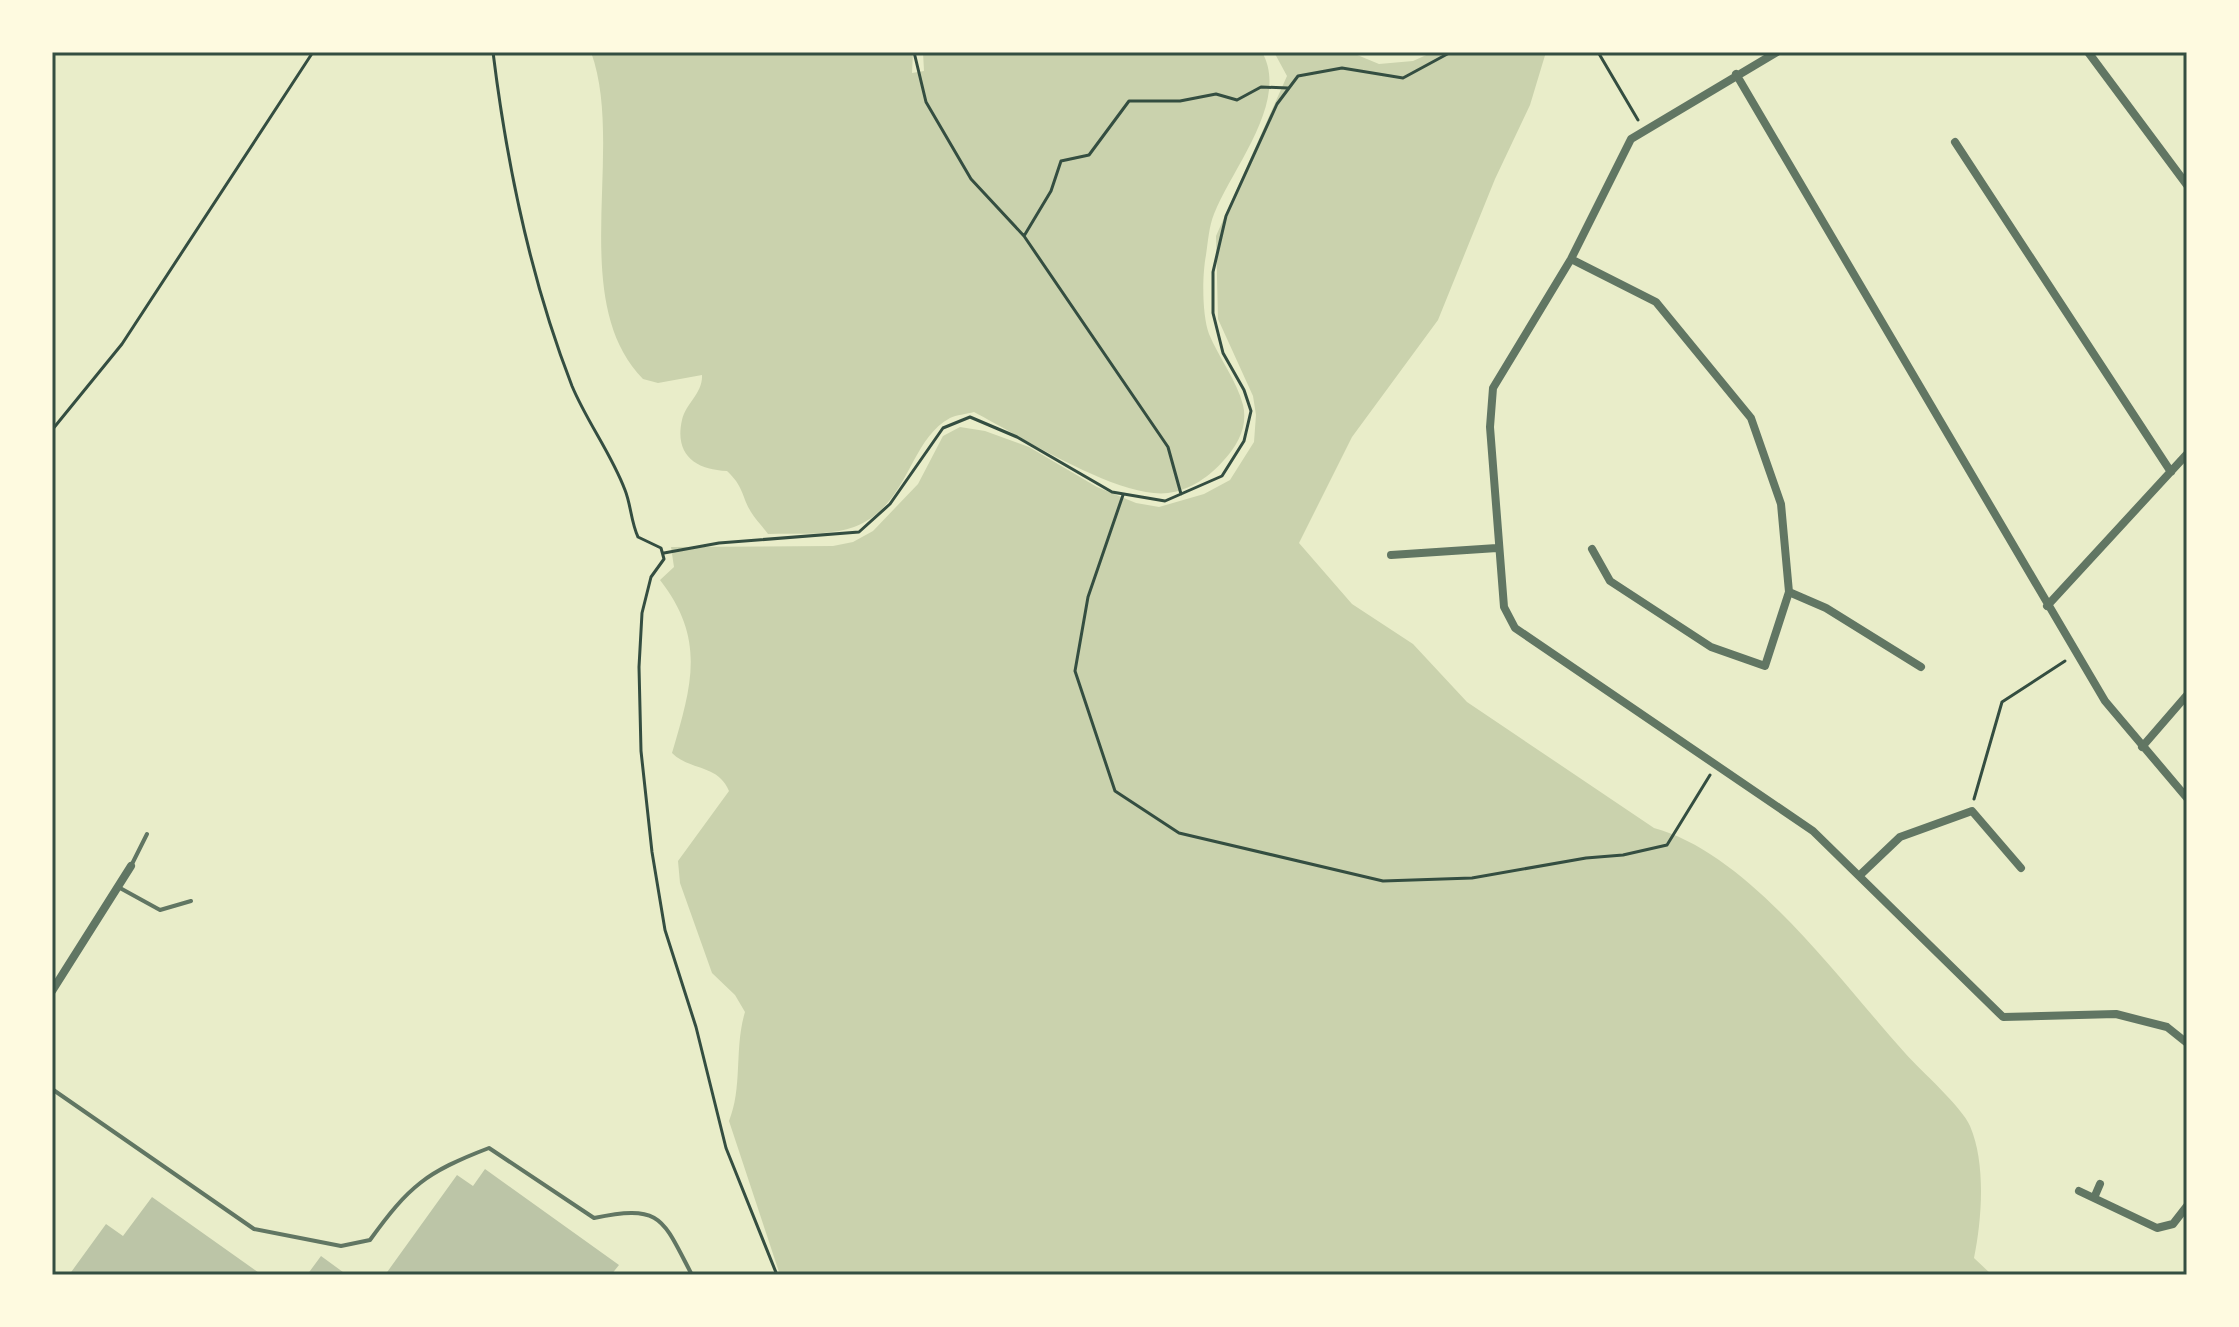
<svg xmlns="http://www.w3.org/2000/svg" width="2239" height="1327" viewBox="0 0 2239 1327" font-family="Jost,sans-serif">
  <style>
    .green { fill: #cad2ad }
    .building { fill: #bcc5a7 }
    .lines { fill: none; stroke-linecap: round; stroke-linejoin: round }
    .path { stroke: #344e41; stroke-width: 3 }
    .service { stroke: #617663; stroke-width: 4 }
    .minor { stroke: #617663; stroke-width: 8 }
    .neatline { fill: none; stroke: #344e41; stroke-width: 3 }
  </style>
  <rect width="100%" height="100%" fill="#e9edc9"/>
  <!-- green -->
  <path class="green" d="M591,52H913L912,73L924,71L923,52H1262C1290,101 1232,168 1214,214C1209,226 1208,242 1206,255C1202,276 1202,315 1209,334C1219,358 1237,381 1243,405C1248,426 1238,445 1224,460C1210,476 1191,490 1168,493C1119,499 1020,436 974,412C967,414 956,415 950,418C908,441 910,505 854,527C829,536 795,533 768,534C763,527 756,520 751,512C741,495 744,487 727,471C696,470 674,455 682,420C686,403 703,393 702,375L658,383L643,379C566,300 626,148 591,52Z
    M1274,52H1350L1379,64L1413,61L1433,52H1546L1530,105L1495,179L1438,320L1352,437L1299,543L1352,604L1413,644L1467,702L1654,828C1750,854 1839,980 1905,1053C1920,1070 1962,1107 1970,1126C1986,1163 1982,1219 1974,1258L1992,1275H780L729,1121C743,1087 734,1048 745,1012L735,995L712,973L680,883L678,861L729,791C718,764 690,771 672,753C692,685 706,639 660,580L674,567L671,547L833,546L853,542L873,531L918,484L943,436L960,427L985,431L1029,447L1097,487L1136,503L1159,507L1204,494L1230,480L1254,442L1256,415L1253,396L1218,319L1216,236L1287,76Z"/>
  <!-- building -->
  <path class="building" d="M485,1169L619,1265L611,1275H385L457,1175L473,1186Z
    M152,1197L262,1275H69L106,1224L123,1236Z
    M321,1256L347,1275H307Z"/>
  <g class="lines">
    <!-- path -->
    <path class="path" d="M493,52C507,166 530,278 572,386C587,422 611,453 625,490C631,505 631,522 638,537L661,548L664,559L651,577L642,613L639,667L641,751L652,852L665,930L696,1027L726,1148L777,1275
      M914,52L926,102L971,179L1024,236L1168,447L1181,494
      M1598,52L1638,120
      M1024,236L1051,191L1061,161L1089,155L1129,101H1180L1216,94L1237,100L1261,87L1288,88
      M52,430L122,344L313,52
      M1123,495L1088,597L1075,671L1115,791L1179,833L1383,881L1472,878L1586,858L1623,855L1667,845L1710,775
      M664,553L719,543L859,532L890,504L943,428L970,417L1017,437L1112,492L1165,501L1222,476L1244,441L1251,411L1244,390L1223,353L1213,313V272L1226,216L1277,104L1298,76L1342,68L1403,78L1451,52
      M1974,799L2002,702L2065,661"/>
    <!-- service -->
    <path class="service" d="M132,864L147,834
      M120,888L160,910L191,901
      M52,1089L254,1229L341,1246L370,1240C409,1186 426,1172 489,1148L594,1218C662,1204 662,1218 692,1275"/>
    <!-- minor -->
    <path class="minor" d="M1777,52L1631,139L1571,259L1493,388L1490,427L1504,607L1515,628L1813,831L2003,1017L2116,1014L2167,1027L2187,1043
      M2088,52L2187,185
      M1736,74L2105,701L2187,798
      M1955,142L2171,472
      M1571,259L1656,302L1751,418L1781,504L1789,592L1765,666L1711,647L1610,581L1592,549
      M1391,555L1497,548
      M1789,592L1826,608L1921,667
      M2047,606L2187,454
      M2142,747L2187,695
      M1859,876L1900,837L1972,811L2021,868
      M52,991L131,866
      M2079,1191L2157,1228L2173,1224L2187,1206
      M2094,1198L2100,1184"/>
  </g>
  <!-- border -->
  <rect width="2239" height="1327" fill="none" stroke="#fefae0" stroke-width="108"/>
  <rect x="54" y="54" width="2131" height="1219" class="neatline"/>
</svg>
